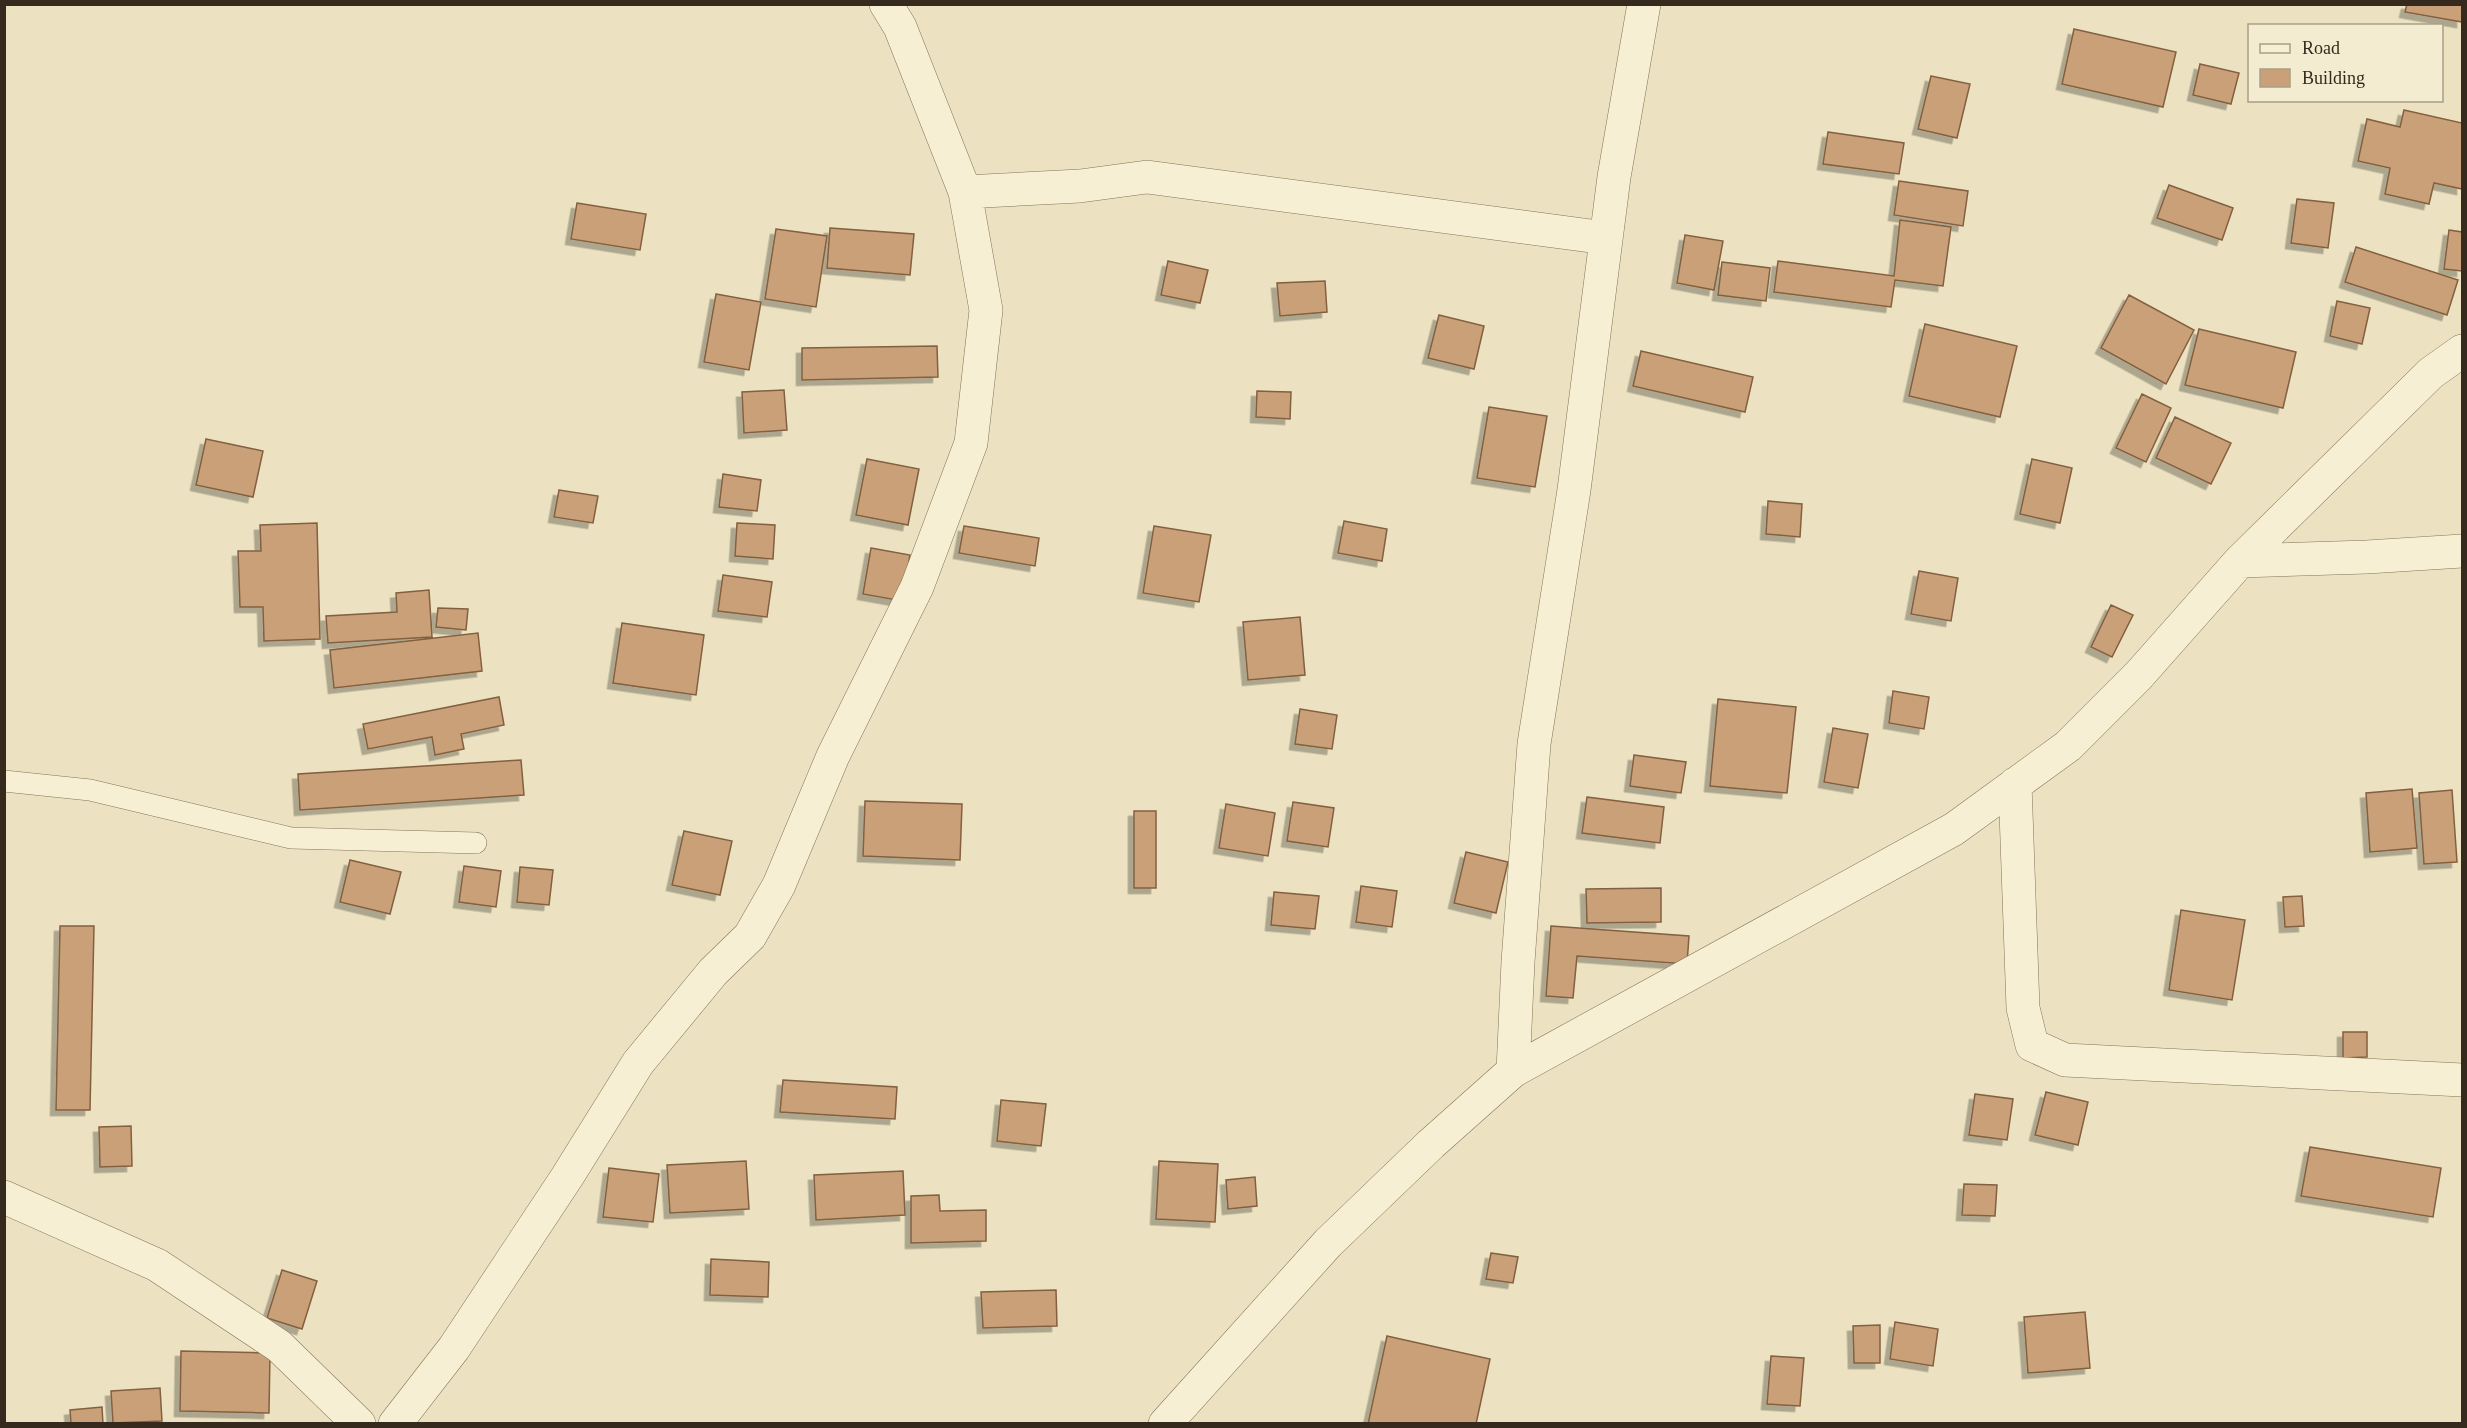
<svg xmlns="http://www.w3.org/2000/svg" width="2467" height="1428" viewBox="0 0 2467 1428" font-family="'Times New Roman',serif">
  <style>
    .building { fill: #c9a078; stroke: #836040; stroke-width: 1.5; filter: url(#shadow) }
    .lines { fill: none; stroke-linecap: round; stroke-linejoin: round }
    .service-casing { stroke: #847459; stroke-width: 22 }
    .minor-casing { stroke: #847459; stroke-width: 34 }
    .service { stroke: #f7efd3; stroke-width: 21 }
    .minor { stroke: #f7efd3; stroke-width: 33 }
  </style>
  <defs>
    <filter id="shadow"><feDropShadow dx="-5.5" dy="5.5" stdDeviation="0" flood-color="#0004"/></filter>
  </defs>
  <rect width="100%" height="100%" fill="#ece2c1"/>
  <!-- building -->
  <path class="building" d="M2407,4H2462V22L2405,12Z
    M2074,29L2176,52L2163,107L2062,84Z
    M2200,64L2239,73L2231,104L2193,95Z
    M1931,76L1970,84L1957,138L1918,129Z
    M2404,110L2462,123V189L2434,183L2429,204L2385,194L2390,168L2358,161L2367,119L2400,127Z
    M1828,132L1904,143L1899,174L1823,164Z
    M1899,181L1968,191L1963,226L1894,215Z
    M2169,185L2233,208L2222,240L2157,218Z
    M2297,199L2334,203L2328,248L2291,243Z
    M577,203L646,214L640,250L571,239Z
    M1900,220L1951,227L1943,286L1895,280L1891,307L1774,292L1778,261L1894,276Z
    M830,228L914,234L910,275L827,268Z
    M776,229L827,236L816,307L765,299Z
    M2449,230L2462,232V271L2444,269Z
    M1685,235L1723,241L1714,290L1677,283Z
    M2356,247L2458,280L2447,315L2345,282Z
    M1168,261L1208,270L1200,303L1161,295Z
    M1722,262L1770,268L1766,301L1718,295Z
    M1325,281L1327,312L1280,316L1277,283Z
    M716,294L761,302L749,370L704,362Z
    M2129,295L2194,330L2166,384L2101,348Z
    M2337,301L2370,308L2362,344L2330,336Z
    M1439,315L1484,326L1474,369L1428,358Z
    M1925,324L2017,346L2000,417L1909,396Z
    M2199,329L2296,352L2283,408L2185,385Z
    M937,346L938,377L802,380V348Z
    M1641,351L1753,377L1745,412L1633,386Z
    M784,390L787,430L744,433L742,392Z
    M1257,391L1291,392L1290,419L1256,417Z
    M2142,394L2171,408L2146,462L2116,448Z
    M1489,407L1547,416L1535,487L1477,478Z
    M2175,417L2231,443L2211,484L2156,458Z
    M206,439L263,451L253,497L196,485Z
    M867,459L919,469L908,525L856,515Z
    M2032,459L2072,468L2060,523L2020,514Z
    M723,474L761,480L757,511L719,507Z
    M559,490L598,496L593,523L554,517Z
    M1768,501L1802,504L1800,537L1766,534Z
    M1344,521L1387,529L1382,561L1338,553Z
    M317,523L320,639L264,641L263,607H240L238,551H261L260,525Z
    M737,523L775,525L773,559L735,556Z
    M964,526L1039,538L1035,566L959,553Z
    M1154,526L1211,535L1199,602L1143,593Z
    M871,548L910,555L902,601L863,594Z
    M1919,571L1958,578L1951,621L1911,614Z
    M723,575L772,582L767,617L718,611Z
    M429,590L432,637L328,643L326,616L397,612L396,593Z
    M2111,605L2133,615L2112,657L2091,647Z
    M438,608L468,609L466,630L436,627Z
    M1300,617L1305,675L1248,680L1243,622Z
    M622,623L704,635L696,695L613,683Z
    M478,633L482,671L334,688L330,650Z
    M1893,691L1929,697L1924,729L1889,723Z
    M499,697L504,725L461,734L464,749L435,755L432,737L368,749L363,724Z
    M1718,699L1796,707L1787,793L1710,786Z
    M1300,709L1337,715L1332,749L1295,744Z
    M1833,728L1868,734L1858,788L1824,782Z
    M1634,755L1686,762L1681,793L1630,786Z
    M521,760L524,795L300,810L298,774Z
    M2412,789L2417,848L2370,852L2366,793Z
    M2452,790L2457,862L2424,864L2419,793Z
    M1587,797L1664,807L1660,843L1582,833Z
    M865,801L962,804L960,860L863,856Z
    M1293,802L1334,808L1328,847L1287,841Z
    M1226,804L1275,813L1268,856L1219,848Z
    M1134,811H1156V888H1134Z
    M684,831L732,841L720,895L672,885Z
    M1466,852L1508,862L1496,913L1454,903Z
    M350,860L401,872L390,914L340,902Z
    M464,866L501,871L496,907L459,902Z
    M520,867L553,870L549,905L517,902Z
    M1361,886L1397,891L1392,927L1356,922Z
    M1661,888V922L1587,923L1586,889Z
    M1274,892L1319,896L1315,929L1271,925Z
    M2302,896L2304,926L2285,927L2283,897Z
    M2181,910L2245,920L2232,1000L2169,990Z
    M60,926H94L90,1110H56Z
    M1551,926L1689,936L1687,964L1577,956L1573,998L1546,996Z
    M2343,1032H2367V1057L2343,1058Z
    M783,1080L897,1087L895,1119L780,1112Z
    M2046,1092L2088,1102L2078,1145L2035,1135Z
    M1975,1094L2013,1099L2007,1140L1969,1135Z
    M1001,1100L1046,1104L1041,1146L997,1141Z
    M131,1126L132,1166L100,1167L99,1127Z
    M2310,1147L2441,1168L2433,1217L2301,1196Z
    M746,1161L749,1209L670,1213L667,1165Z
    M1159,1161L1218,1164L1215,1222L1156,1219Z
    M609,1168L659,1174L653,1222L603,1217Z
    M903,1171L905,1215L816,1220L814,1175Z
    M1255,1177L1257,1206L1228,1209L1226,1180Z
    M1964,1184L1997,1185L1995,1216L1962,1215Z
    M939,1195L940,1211L986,1210V1241L911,1243V1196Z
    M1491,1253L1518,1257L1513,1283L1486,1279Z
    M711,1259L769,1262L768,1297L710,1295Z
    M282,1270L317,1281L302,1329L267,1318Z
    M1056,1290L1057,1326L983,1328L981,1292Z
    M2085,1312L2090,1368L2028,1373L2024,1317Z
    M1895,1322L1938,1329L1933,1366L1890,1359Z
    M1880,1325V1363H1854L1853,1326Z
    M1387,1336L1490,1359L1476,1424H1368Z
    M181,1351L270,1353L269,1413L180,1411Z
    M1771,1356L1804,1358L1800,1406L1767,1404Z
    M160,1388L162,1421L113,1423L111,1391Z
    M102,1407L103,1424H71L70,1410Z"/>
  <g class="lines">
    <!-- service casing -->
    <g class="service-casing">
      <path id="service" d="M4,781L90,790L291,838L476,843"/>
    </g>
    <!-- minor casing -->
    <g class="minor-casing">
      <path id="minor" d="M965,192L1080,186L1147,177L1606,238
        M2240,561L2367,557L2462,551
        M2015,784L2023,1008L2032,1045L2065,1060L2462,1080
        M1513,1071L1518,962L1534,744L1574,490L1614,177L1644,4
        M4,1197L157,1265L279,1346L359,1424
        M395,1424L454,1348L567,1177L638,1063L713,972L750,936L779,885L833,756L917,587L971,443L986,310L965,192L900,27L886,4
        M1165,1424L1328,1243L1431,1144L1513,1071L1954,829L2068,746L2139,675L2240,561L2431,373L2462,351"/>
    </g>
    <!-- service -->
    <use href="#service" class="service"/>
    <!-- minor -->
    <use href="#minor" class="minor"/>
  </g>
  <!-- border -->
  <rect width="2467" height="1428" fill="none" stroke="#352a1d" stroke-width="12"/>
  <!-- legend -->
  <rect x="2248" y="24" width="195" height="78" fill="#f4ecd0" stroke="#a89e88" stroke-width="1.5"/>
  <rect x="2260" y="44" width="30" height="9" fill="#f7efd3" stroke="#a89e88" stroke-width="1.5"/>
  <text x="2302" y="54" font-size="18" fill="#352a1d">Road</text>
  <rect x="2260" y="69" width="30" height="18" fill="#c9a078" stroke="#a89e88" stroke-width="1.5"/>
  <text x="2302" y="84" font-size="18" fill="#352a1d">Building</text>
</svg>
